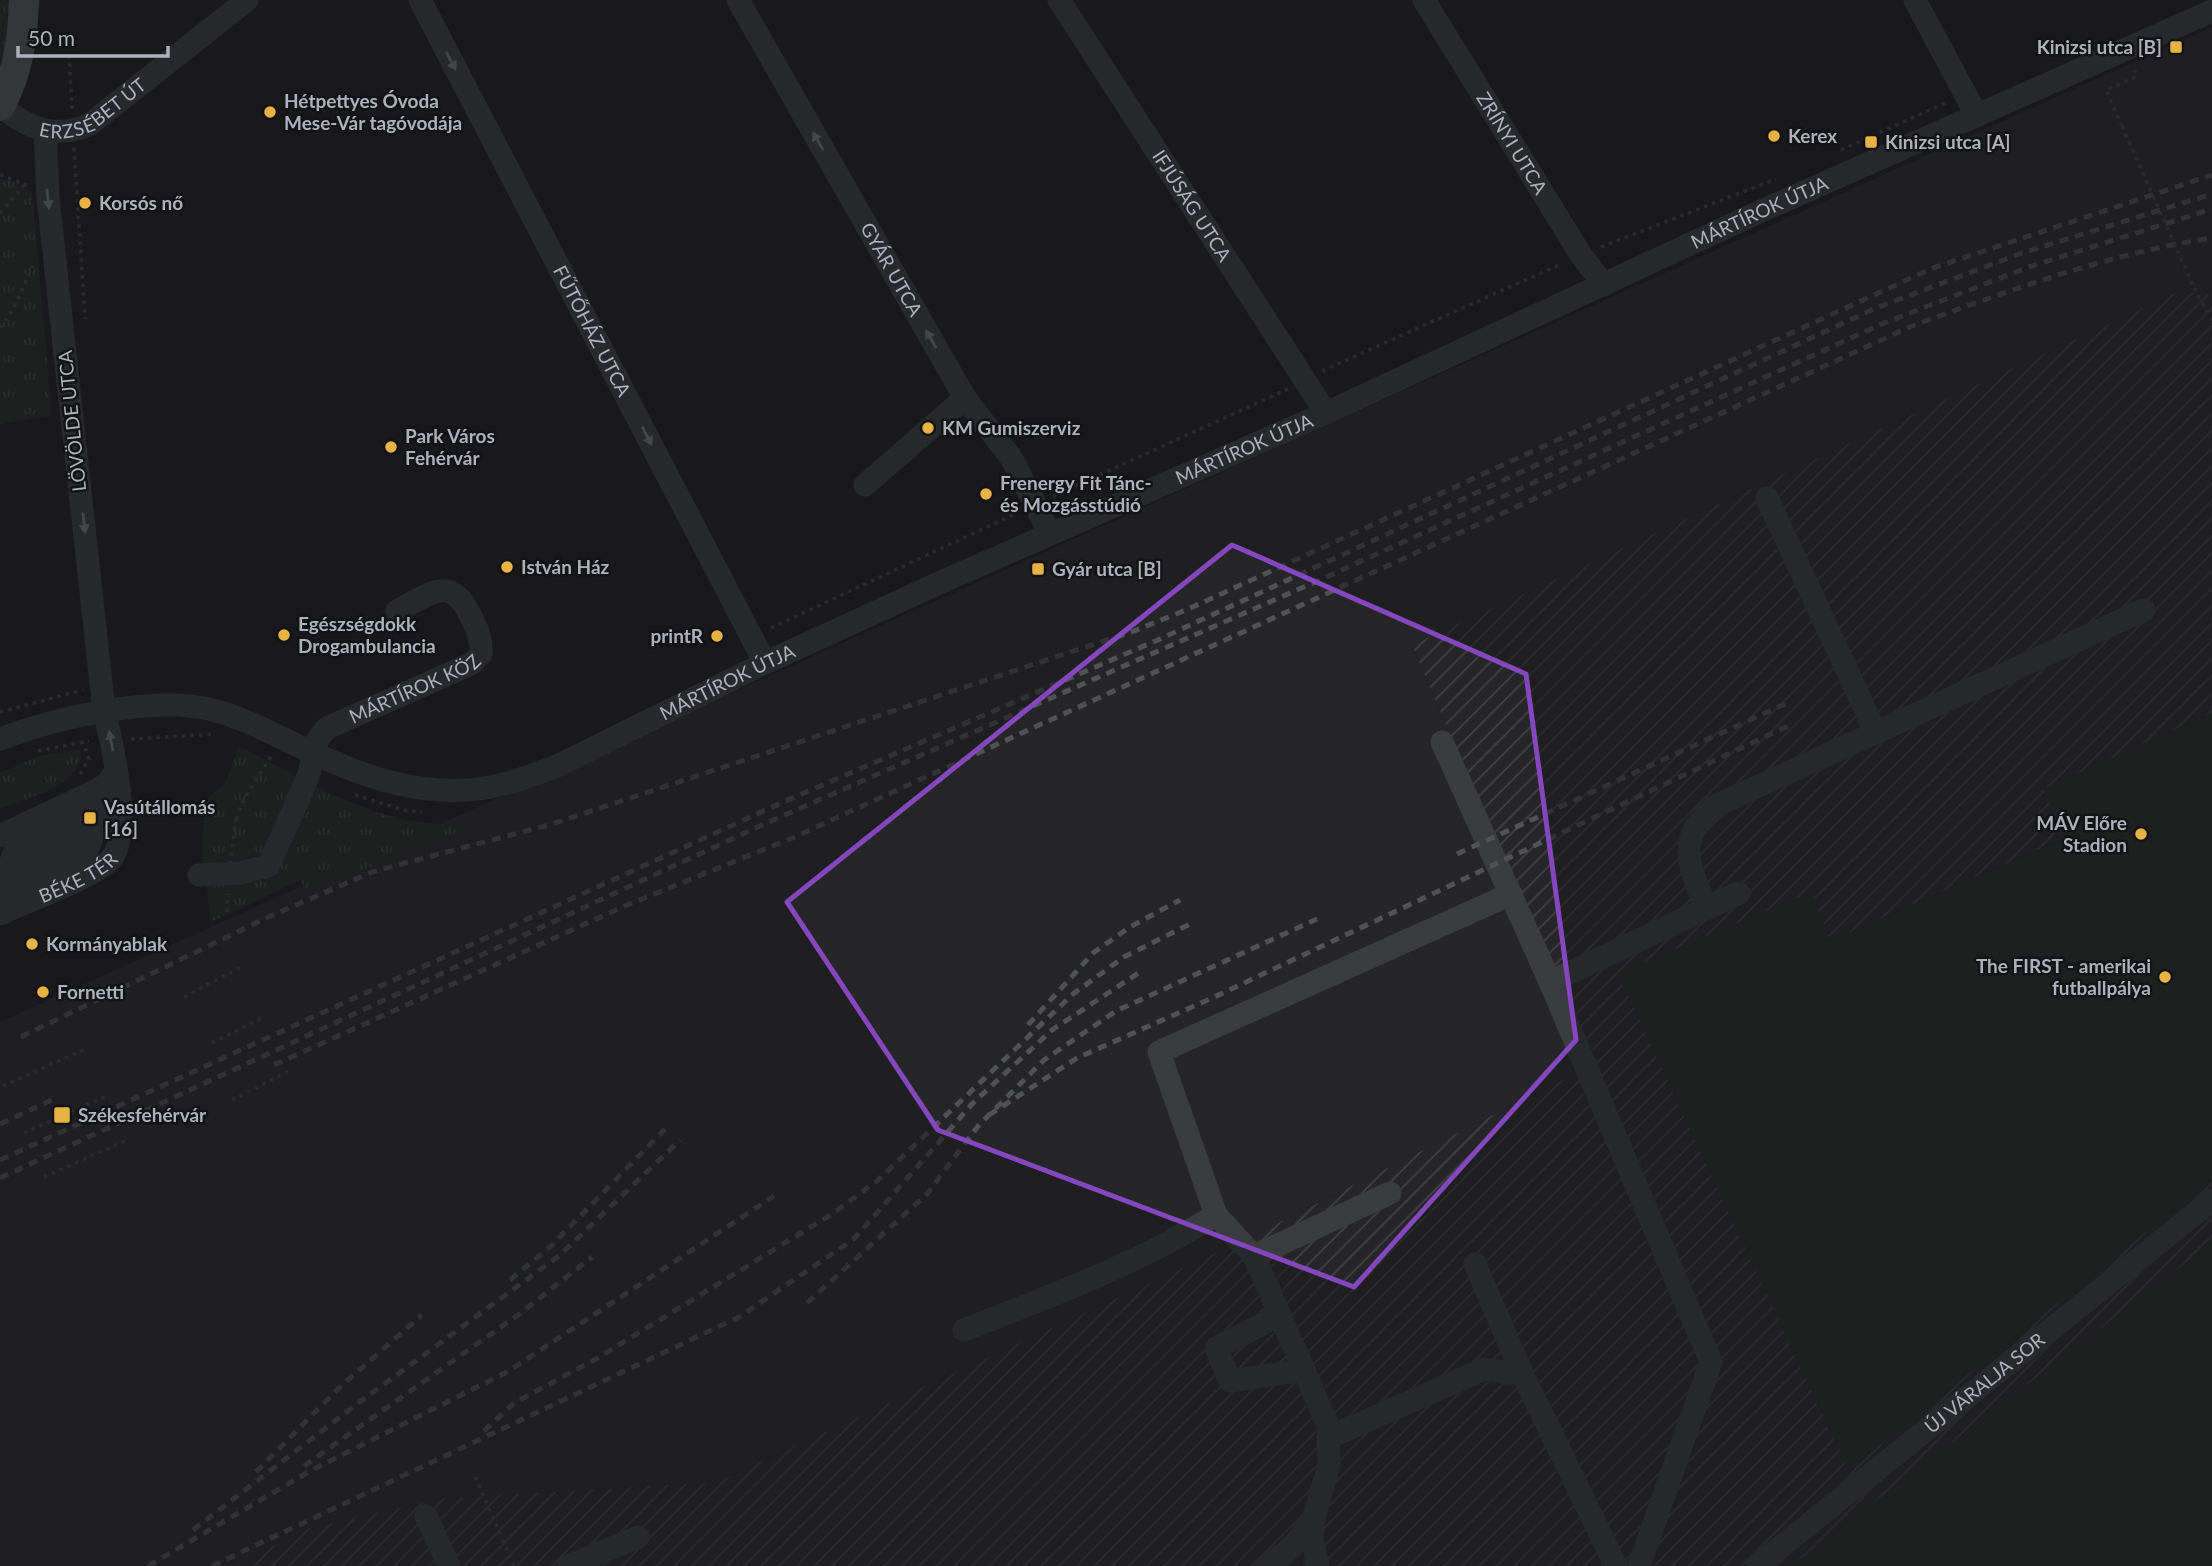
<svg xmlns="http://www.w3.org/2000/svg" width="2212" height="1566" viewBox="0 0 2212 1566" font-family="Lato,sans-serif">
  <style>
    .built { fill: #262628 }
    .industrial { fill: url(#industrial-furrows) }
    .grass { fill: #222923 }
    .park { fill: url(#park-tufts) }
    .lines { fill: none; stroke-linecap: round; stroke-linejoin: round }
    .path { stroke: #414247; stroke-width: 3.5; stroke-dasharray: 3.5 5; stroke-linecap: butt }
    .minor { stroke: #3b3c40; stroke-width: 23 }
    .major { stroke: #57595f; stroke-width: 30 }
    .rail { stroke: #505257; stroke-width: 5; stroke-dasharray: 9 7; stroke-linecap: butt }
    .path-bridge { stroke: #414247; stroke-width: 3.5; stroke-dasharray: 3.5 5; stroke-linecap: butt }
    .oneway { fill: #7a7c83 }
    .marked { fill: none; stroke: #8547be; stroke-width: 5; stroke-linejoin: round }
    .poi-dot { fill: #e8b345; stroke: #141417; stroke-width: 2.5 }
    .labels { text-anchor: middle; stroke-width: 5; stroke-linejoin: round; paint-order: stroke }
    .poi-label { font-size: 19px; font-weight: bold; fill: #adb1ba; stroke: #141417; text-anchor: start }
    .street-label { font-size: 19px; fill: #adb1ba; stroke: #141417 }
  </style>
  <defs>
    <pattern id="industrial-furrows" width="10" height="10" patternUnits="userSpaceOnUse" patternTransform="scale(1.75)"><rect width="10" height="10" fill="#262628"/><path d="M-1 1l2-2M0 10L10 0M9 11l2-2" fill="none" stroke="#434345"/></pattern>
    <pattern id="park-tufts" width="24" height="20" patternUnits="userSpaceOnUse" patternTransform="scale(1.75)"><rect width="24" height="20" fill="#222923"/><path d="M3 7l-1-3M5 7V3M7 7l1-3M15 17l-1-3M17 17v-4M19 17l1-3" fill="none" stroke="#3f4641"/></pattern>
  </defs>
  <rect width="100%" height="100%" fill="#1a191c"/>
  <!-- built -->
  <path class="built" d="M2212,27V294L2178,292L1412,645L1591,1066L1254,1235L717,1482L437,1499L310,1528L234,1566H0V1022Z"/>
  <!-- industrial -->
  <path class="industrial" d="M2178,292L2212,294V713L2044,789L2067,837L1830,941L1811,893L1848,1470L2212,1179V1243L1792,1566H234L310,1528L437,1499L717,1482L1254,1235L1591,1066L1412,645Z"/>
  <!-- grass -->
  <path class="grass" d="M2212,713V1179L1848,1470L1618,973L1811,892L1830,941L2066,838L2044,789Z
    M2212,1243V1566H1792L1839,1529Z"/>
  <!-- park -->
  <path class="park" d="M0,0H9L7,43L0,64Z
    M0,179L15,182L32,193L52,415L0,424Z
    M239,746C295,775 356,813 420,822C436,825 453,824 469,825L443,840L305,891L301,880L211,922L202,857L205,800L225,784Z
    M81,749C85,786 28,797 0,809V773L39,756Z"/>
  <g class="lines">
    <!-- path -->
    <path class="path" d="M69,55L72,109
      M2122,126L2106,90L2137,76L2134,69
      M74,148L85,319
      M1841,150L1945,103
      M0,175L27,185
      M0,213L26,183
      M1601,247L1776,179
      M2194,288L2212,321
      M0,328L12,311L33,266
      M1322,371L1561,264
      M1053,496L1288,389
      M771,628L1017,513
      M0,712L83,690
      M131,739L214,734
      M38,751L89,741
      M80,774L89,759L83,742
      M355,795L403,810L422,812
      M236,819C244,794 258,778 272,755
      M227,912L228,894
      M184,997L241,967
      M212,1043L264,1017
      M3,1086L85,1049
      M232,1100L289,1071
      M24,1133L106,1096
      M44,1177L127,1140
      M475,1477L514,1566"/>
    <!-- minor -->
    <g class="minor">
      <path id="s1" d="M420,0L765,663"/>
      <path id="s2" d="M738,0L965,398L1012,459L1050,534"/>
      <path id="s3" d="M1059,0L1326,413"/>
      <path id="s4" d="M1424,0L1581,255L1604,285"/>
      <path d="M1915,0L1977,116"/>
      <path id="s5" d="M1,106C28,129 54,139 89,125L247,0"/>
      <path d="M865,485L965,398"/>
      <path d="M1767,498L1876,733"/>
      <path id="s6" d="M0,739C55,718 151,696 209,709C243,717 275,735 307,750C365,778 426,799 491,787C513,783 536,774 557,766L765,663L939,583L1326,413L1759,212L2212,11"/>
      <path d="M1442,742L1550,982L1711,1362L1639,1566"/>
      <path d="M0,836L93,792L108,783L115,772"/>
      <path id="s7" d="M199,875L240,873L268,866C281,837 295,808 307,779C316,757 308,747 327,728L471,664L481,654C482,638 477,628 469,613C450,573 427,596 397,611"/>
      <path d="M77,878L113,780"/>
      <path d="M55,889L93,794"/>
      <path d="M0,891L25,824"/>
      <path d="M31,899L69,804"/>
      <path d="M1707,908C1689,867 1675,841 1713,807L2144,610"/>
      <path d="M10,909L46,814"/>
      <path id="s8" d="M0,914C25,902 96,877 111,859C133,834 112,742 104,711L48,198L45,131"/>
      <path d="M1550,982L1739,893"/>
      <path d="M1254,1256L1390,1193"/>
      <path d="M1475,1264L1523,1375L1616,1566"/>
      <path d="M1280,1315L1216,1348L1230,1381L1304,1370"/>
      <path d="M964,1330C1051,1296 1137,1264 1216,1215"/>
      <path d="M1330,1437L1484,1369L1523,1375"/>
      <path d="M426,1516L449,1566"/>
      <path d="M1314,1517L1312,1539L1318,1566"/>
      <path d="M568,1566L638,1537"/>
      <path d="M1267,1566L1293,1546L1314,1517L1329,1465L1328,1425L1254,1256L1216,1215L1159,1052L1511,894"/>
      <path id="s9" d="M1757,1566L2212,1200"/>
    </g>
    <!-- major -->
    <path class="major" d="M0,106C18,72 23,39 24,0"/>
    <!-- rail -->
    <path class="rail" d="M1457,854L1787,703
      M1028,1025L1093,953L1130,927L1180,900
      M21,1037L264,919L372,872L552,824L1134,631L1186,610L1933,268L2212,175
      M274,1065L627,905L790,839L1912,326C2011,290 2107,254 2212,238
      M989,1115L1077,1058L1210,999L1792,724
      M0,1124L54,1099
      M0,1160L781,803L1160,639L1876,308L2022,253L2212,194
      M0,1178L762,825L1322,579L1884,323L2029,267L2212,209
      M510,1280L551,1246L665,1129
      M807,1303L927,1194L978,1126L1044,1060L1116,1011L1317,919
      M484,1431L514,1403L596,1359L832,1214L878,1180L1073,994L1124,957L1192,923
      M304,1466L518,1315L592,1257
      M256,1472L340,1387L422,1315
      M193,1530L357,1404L560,1255L680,1140
      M148,1566L310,1471L507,1372L774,1196
      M212,1566L739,1317L854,1239L973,1103L1052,1030L1143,970"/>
    <!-- path-bridge -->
    <path class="path-bridge" d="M2122,126L2194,288
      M228,881L236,819"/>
  </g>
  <!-- one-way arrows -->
  <defs><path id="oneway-solid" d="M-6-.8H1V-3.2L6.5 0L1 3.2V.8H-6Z" transform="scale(1.75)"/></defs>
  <g class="oneway">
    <use href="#oneway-solid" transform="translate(451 61) rotate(62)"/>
    <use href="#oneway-solid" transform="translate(818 141) rotate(-120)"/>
    <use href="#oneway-solid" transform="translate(48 199) rotate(84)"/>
    <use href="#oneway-solid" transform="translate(931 339) rotate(-120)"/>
    <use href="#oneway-solid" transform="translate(647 436) rotate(62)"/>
    <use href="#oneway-solid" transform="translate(84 523) rotate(84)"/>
    <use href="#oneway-solid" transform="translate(111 741) rotate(-101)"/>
  </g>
  <!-- marked area -->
  <path d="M0 0H2212V1566H0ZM1232,545L1526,674L1576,1040L1354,1287L938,1130L787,902Z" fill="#1a191c" fill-opacity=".55" fill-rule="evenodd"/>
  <path class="marked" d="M1232,545L1526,674L1576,1040L1354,1287L938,1130L787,902Z"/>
  <!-- markers -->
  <g class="poi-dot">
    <rect x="2169" y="40" width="14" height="14" rx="3.5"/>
    <circle cx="270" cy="112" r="7"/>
    <circle cx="1774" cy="136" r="7"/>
    <rect x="1864" y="135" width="14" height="14" rx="3.5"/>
    <circle cx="85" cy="203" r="7"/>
    <circle cx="928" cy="428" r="7"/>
    <circle cx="391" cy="447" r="7"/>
    <circle cx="986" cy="494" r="7"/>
    <circle cx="507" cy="567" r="7"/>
    <rect x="1031" y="562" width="14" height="14" rx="3.5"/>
    <circle cx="284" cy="635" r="7"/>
    <circle cx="717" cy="636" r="7"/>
    <rect x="83" y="811" width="14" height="14" rx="3.5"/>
    <circle cx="2141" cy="834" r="7"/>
    <circle cx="32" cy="944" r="7"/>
    <circle cx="2165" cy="977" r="7"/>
    <circle cx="43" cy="992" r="7"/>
    <rect x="53" y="1106" width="18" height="18" rx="3.5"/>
  </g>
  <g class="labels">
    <!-- poi labels -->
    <g class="poi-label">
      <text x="2162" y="54" text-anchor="end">Kinizsi utca [B]</text>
      <text x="284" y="108">Hétpettyes Óvoda<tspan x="284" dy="22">Mese-Vár tagóvodája</tspan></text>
      <text x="1788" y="143">Kerex</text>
      <text x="1885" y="149">Kinizsi utca [A]</text>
      <text x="99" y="210">Korsós nő</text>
      <text x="942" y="435">KM Gumiszerviz</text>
      <text x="405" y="443">Park Város<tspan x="405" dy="22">Fehérvár</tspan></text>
      <text x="1000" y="490">Frenergy Fit Tánc-<tspan x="1000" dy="22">és Mozgásstúdió</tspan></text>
      <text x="521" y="574">István Ház</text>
      <text x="1052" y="576">Gyár utca [B]</text>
      <text x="298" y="631">Egészségdokk<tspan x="298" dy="22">Drogambulancia</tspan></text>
      <text x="703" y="643" text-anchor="end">printR</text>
      <text x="104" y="814">Vasútállomás<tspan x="104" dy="22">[16]</tspan></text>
      <text x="2127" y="830" text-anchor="end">MÁV Előre<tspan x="2127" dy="22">Stadion</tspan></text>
      <text x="46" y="951">Kormányablak</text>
      <text x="2151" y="973" text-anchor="end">The FIRST - amerikai<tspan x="2151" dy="22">futballpálya</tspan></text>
      <text x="57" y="999">Fornetti</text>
      <text x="78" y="1122">Székesfehérvár</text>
    </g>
    <!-- street labels -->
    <g class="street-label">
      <text dy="7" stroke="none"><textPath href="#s5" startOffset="105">ERZSÉBET ÚT</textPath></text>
      <text dy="7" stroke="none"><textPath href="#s4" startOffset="168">ZRÍNYI UTCA</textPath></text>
      <text dy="7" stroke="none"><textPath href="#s3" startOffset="245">IFJÚSÁG UTCA</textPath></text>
      <text dy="7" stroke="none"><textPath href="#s6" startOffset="1904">MÁRTÍROK ÚTJA</textPath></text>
      <text dy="7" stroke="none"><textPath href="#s2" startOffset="310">GYÁR UTCA</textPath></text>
      <text dy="7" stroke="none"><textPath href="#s1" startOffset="373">FŰTŐHÁZ UTCA</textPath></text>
      <text transform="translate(72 421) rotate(-96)" y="7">LÖVÖLDE UTCA</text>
      <text dy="7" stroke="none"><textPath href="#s6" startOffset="1337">MÁRTÍROK ÚTJA</textPath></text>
      <text dy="7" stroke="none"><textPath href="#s6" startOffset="770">MÁRTÍROK ÚTJA</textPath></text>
      <text dy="7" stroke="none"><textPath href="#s7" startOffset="317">MÁRTÍROK KÖZ</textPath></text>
      <text dy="7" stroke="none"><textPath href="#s8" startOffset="86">BÉKE TÉR</textPath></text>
      <text dy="7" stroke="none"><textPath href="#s9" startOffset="292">ÚJ VÁRALJA SOR</textPath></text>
    </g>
  </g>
  <!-- scale -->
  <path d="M18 46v10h150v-10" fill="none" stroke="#adb1ba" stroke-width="3.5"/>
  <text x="28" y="46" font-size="21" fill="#adb1ba" stroke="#141417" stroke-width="5" paint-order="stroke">50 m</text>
</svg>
